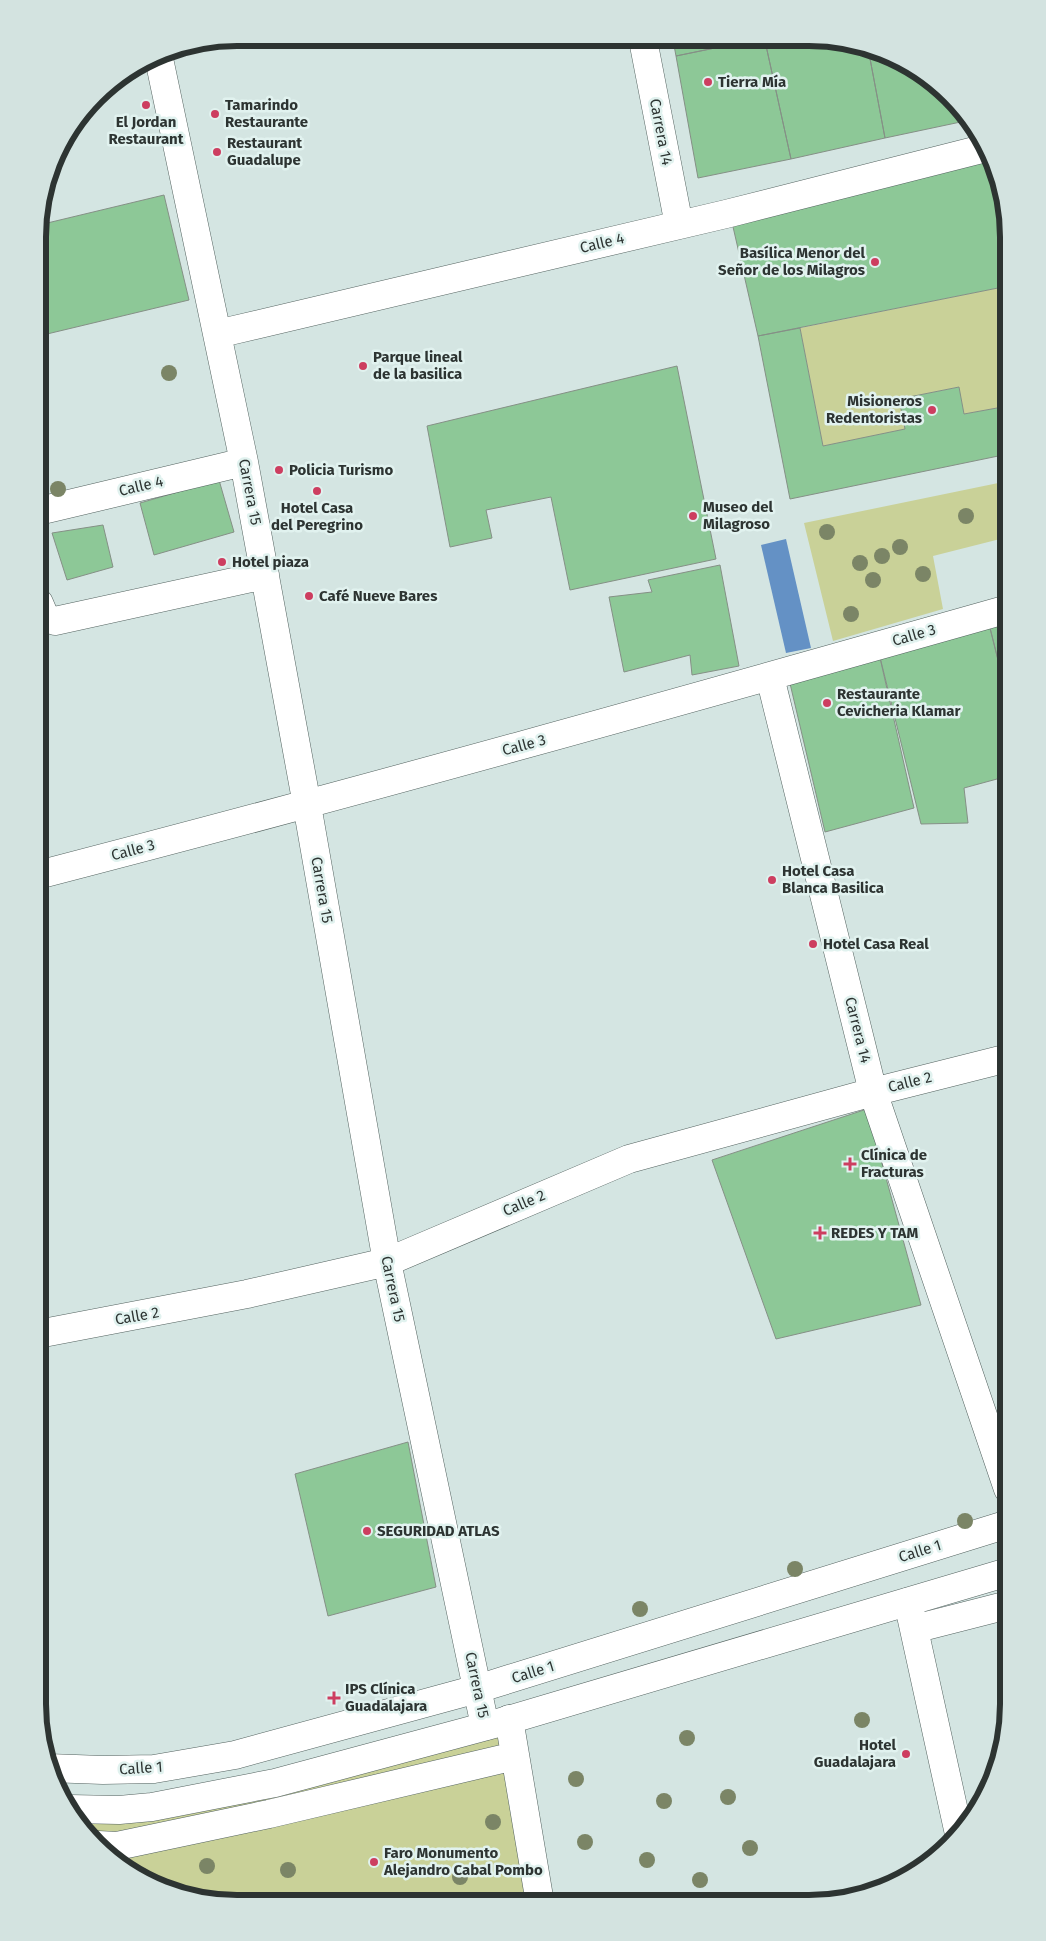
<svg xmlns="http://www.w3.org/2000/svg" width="1046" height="1941" viewBox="0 0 1046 1941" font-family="'Fira Sans',sans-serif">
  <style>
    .green { fill: #c9d198 }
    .water { fill: #6491c5 }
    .building { fill: #8dc897; stroke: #859086 }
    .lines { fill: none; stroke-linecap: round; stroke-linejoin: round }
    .minor-casing { stroke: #546360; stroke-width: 29 }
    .major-casing { stroke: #546360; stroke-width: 29 }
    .minor { stroke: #fff; stroke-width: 28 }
    .major { stroke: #fff; stroke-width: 28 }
    .tree { fill: #7b8566 }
    .poi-dot { fill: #cd3e60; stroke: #e1f2ef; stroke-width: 2 }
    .labels { text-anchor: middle; stroke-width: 5; stroke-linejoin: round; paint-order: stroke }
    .poi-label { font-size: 15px; font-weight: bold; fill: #2d3432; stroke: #e1f2ef; text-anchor: start }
    .street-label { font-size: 15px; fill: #2d3432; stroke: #e1f2ef }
    .rim { fill: none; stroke: #2d3432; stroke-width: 6 }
  </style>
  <rect width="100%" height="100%" fill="#d4e5e2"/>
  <!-- green -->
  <path class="green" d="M1008,286V406L964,414L958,387L899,399L905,429L823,446L800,328Z
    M1008,481V537L933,556L943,609L833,641L804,523Z
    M503,1720L531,1903L211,1902L160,1888L115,1862L80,1826L92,1818Z"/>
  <!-- water -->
  <path class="water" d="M786,539L811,648L786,653L761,545Z"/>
  <!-- building -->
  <path class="building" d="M673,40L749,41L676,56Z
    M749,41H765L791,159L698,178L676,56Z
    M765,41H848L868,48L885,138L791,159Z
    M868,48L897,58L940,87L970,120L885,138Z
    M988,153L998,173L1008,237V286L758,336L731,218Z
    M164,195L189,300L47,334L39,303V225Z
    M800,328L823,446L905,429L899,399L959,387L964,414L1008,406V454L790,499L758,336Z
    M677,366L716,559L570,590L551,497L486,510L492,538L450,547L427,426Z
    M219,480L234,532L154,555L140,503Z
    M103,525L113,567L67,580L52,533Z
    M720,565L739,666L692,675L690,655L624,672L609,597L652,592L648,580Z
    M1008,615V700L988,620Z
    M988,620L1008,700V776L964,788L968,823L921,824L878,649Z
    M878,649L914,808L825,832L788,675Z
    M867,1109L921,1305L776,1339L712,1160Z
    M408,1442L436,1587L328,1616L295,1474Z"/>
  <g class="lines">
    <!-- minor casing -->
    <g class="minor-casing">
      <path id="minor" d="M643,40L679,225
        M158,54L244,462L307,805L387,1262L485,1726
        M217,334L726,214L986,148
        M39,511L244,462
        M39,603L45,617L55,621L265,575
        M770,677L873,1092L1008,1489
        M38,875C363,791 686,700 1008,609
        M38,1334L247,1294L387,1262L629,1159L873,1092L1008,1058
        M908,1602L959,1834
        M914,1629L1008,1605
        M509,1719L540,1903
        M98,1845L117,1846L269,1814L515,1756"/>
    </g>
    <!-- major casing -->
    <g class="major-casing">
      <path id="major" d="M48,1768L103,1770L154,1769L235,1755L477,1689L1008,1524
        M70,1809L119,1810L152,1807L275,1783L498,1723L1008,1572"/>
    </g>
    <!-- minor -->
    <use href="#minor" class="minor"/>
    <!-- major -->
    <use href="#major" class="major"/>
  </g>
  <!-- trees -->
  <g class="tree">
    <circle cx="169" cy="373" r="8"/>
    <circle cx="58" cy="489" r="8"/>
    <circle cx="966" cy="516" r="8"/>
    <circle cx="827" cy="532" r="8"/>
    <circle cx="900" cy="547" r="8"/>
    <circle cx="882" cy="556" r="8"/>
    <circle cx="860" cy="563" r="8"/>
    <circle cx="923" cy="574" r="8"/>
    <circle cx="873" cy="580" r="8"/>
    <circle cx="851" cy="614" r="8"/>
    <circle cx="965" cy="1521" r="8"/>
    <circle cx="795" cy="1569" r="8"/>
    <circle cx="640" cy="1609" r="8"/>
    <circle cx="862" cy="1720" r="8"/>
    <circle cx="687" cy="1738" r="8"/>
    <circle cx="576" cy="1779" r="8"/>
    <circle cx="728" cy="1797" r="8"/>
    <circle cx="664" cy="1801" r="8"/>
    <circle cx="493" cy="1822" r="8"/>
    <circle cx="585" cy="1842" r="8"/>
    <circle cx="750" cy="1848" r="8"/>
    <circle cx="647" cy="1860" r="8"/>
    <circle cx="207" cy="1866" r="8"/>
    <circle cx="288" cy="1870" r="8"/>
    <circle cx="460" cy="1877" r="8"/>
    <circle cx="700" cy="1880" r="8"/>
  </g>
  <!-- markers -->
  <g class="poi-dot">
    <circle cx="708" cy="82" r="5"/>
    <circle cx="146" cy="105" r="5"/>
    <circle cx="215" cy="114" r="5"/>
    <circle cx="217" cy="152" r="5"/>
    <circle cx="875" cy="262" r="5"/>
    <circle cx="363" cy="366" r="5"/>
    <circle cx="932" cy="410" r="5"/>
    <circle cx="279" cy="470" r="5"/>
    <circle cx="317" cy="491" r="5"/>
    <circle cx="693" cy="516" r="5"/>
    <circle cx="222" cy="562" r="5"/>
    <circle cx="309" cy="596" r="5"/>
    <circle cx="827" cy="703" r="5"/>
    <circle cx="772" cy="880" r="5"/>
    <circle cx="813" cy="944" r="5"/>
    <path d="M847.5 1156.5h5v5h5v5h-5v5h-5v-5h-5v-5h5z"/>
    <path d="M817.5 1225.5h5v5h5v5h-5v5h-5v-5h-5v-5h5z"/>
    <circle cx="367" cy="1531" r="5"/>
    <path d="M331.5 1690.5h5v5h5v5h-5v5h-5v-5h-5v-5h5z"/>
    <circle cx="906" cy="1754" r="5"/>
    <circle cx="374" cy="1862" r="5"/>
  </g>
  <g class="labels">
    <!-- poi labels -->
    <g class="poi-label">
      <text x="718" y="87">Tierra Mía</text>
      <text x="225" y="110">Tamarindo<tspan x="225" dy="17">Restaurante</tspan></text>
      <text x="146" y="127" text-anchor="middle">El Jordan<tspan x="146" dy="17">Restaurant</tspan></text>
      <text x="227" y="148">Restaurant<tspan x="227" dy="17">Guadalupe</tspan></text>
      <text x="865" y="258" text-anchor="end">Basílica Menor del<tspan x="865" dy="17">Señor de los Milagros</tspan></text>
      <text x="373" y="362">Parque lineal<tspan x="373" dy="17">de la basilica</tspan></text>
      <text x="922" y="406" text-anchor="end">Misioneros<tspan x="922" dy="17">Redentoristas</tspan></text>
      <text x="289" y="475">Policia Turismo</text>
      <text x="703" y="512">Museo del<tspan x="703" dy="17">Milagroso</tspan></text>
      <text x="317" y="513" text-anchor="middle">Hotel Casa<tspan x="317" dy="17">del Peregrino</tspan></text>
      <text x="232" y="567">Hotel piaza</text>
      <text x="319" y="601">Café Nueve Bares</text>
      <text x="837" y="699">Restaurante<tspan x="837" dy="17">Cevicheria Klamar</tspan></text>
      <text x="782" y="876">Hotel Casa<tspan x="782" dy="17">Blanca Basilica</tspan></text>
      <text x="823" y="949">Hotel Casa Real</text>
      <text x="861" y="1160">Clínica de<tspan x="861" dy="17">Fracturas</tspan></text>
      <text x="831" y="1238">REDES Y TAM</text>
      <text x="377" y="1536">SEGURIDAD ATLAS</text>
      <text x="345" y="1694">IPS Clínica<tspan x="345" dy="17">Guadalajara</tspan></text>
      <text x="896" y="1750" text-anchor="end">Hotel<tspan x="896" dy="17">Guadalajara</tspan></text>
      <text x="384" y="1858">Faro Monumento<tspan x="384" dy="17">Alejandro Cabal Pombo</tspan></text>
    </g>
    <!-- street labels -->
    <g class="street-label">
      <text transform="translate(661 132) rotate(79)" y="5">Carrera 14</text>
      <text transform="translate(602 243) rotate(-13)" y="5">Calle 4</text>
      <text transform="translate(141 486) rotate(-13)" y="5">Calle 4</text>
      <text transform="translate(250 492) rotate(79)" y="5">Carrera 15</text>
      <text transform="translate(914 635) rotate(-16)" y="5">Calle 3</text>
      <text transform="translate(524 745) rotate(-15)" y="5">Calle 3</text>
      <text transform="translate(133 850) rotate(-15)" y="5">Calle 3</text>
      <text transform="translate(322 890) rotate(80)" y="5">Carrera 15</text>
      <text transform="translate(858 1030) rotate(76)" y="5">Carrera 14</text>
      <text transform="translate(910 1082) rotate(-14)" y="5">Calle 2</text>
      <text transform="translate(524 1203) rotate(-23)" y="5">Calle 2</text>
      <text transform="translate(393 1289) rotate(78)" y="5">Carrera 15</text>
      <text transform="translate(137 1316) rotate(-10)" y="5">Calle 2</text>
      <text transform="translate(920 1551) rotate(-17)" y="5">Calle 1</text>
      <text transform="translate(533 1672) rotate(-17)" y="5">Calle 1</text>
      <text transform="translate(477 1685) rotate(78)" y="5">Carrera 15</text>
      <text transform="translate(141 1768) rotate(-4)" y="5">Calle 1</text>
    </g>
  </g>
  <!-- crop -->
  <path d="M0 0H1046V1941H0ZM237 46H809A191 191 0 0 1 1000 237V1704A191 191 0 0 1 809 1895H237A191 191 0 0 1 46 1704V237A191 191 0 0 1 237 46Z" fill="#d3e3e0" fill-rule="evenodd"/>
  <path class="rim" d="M237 46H809A191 191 0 0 1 1000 237V1704A191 191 0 0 1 809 1895H237A191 191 0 0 1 46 1704V237A191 191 0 0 1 237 46Z"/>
</svg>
